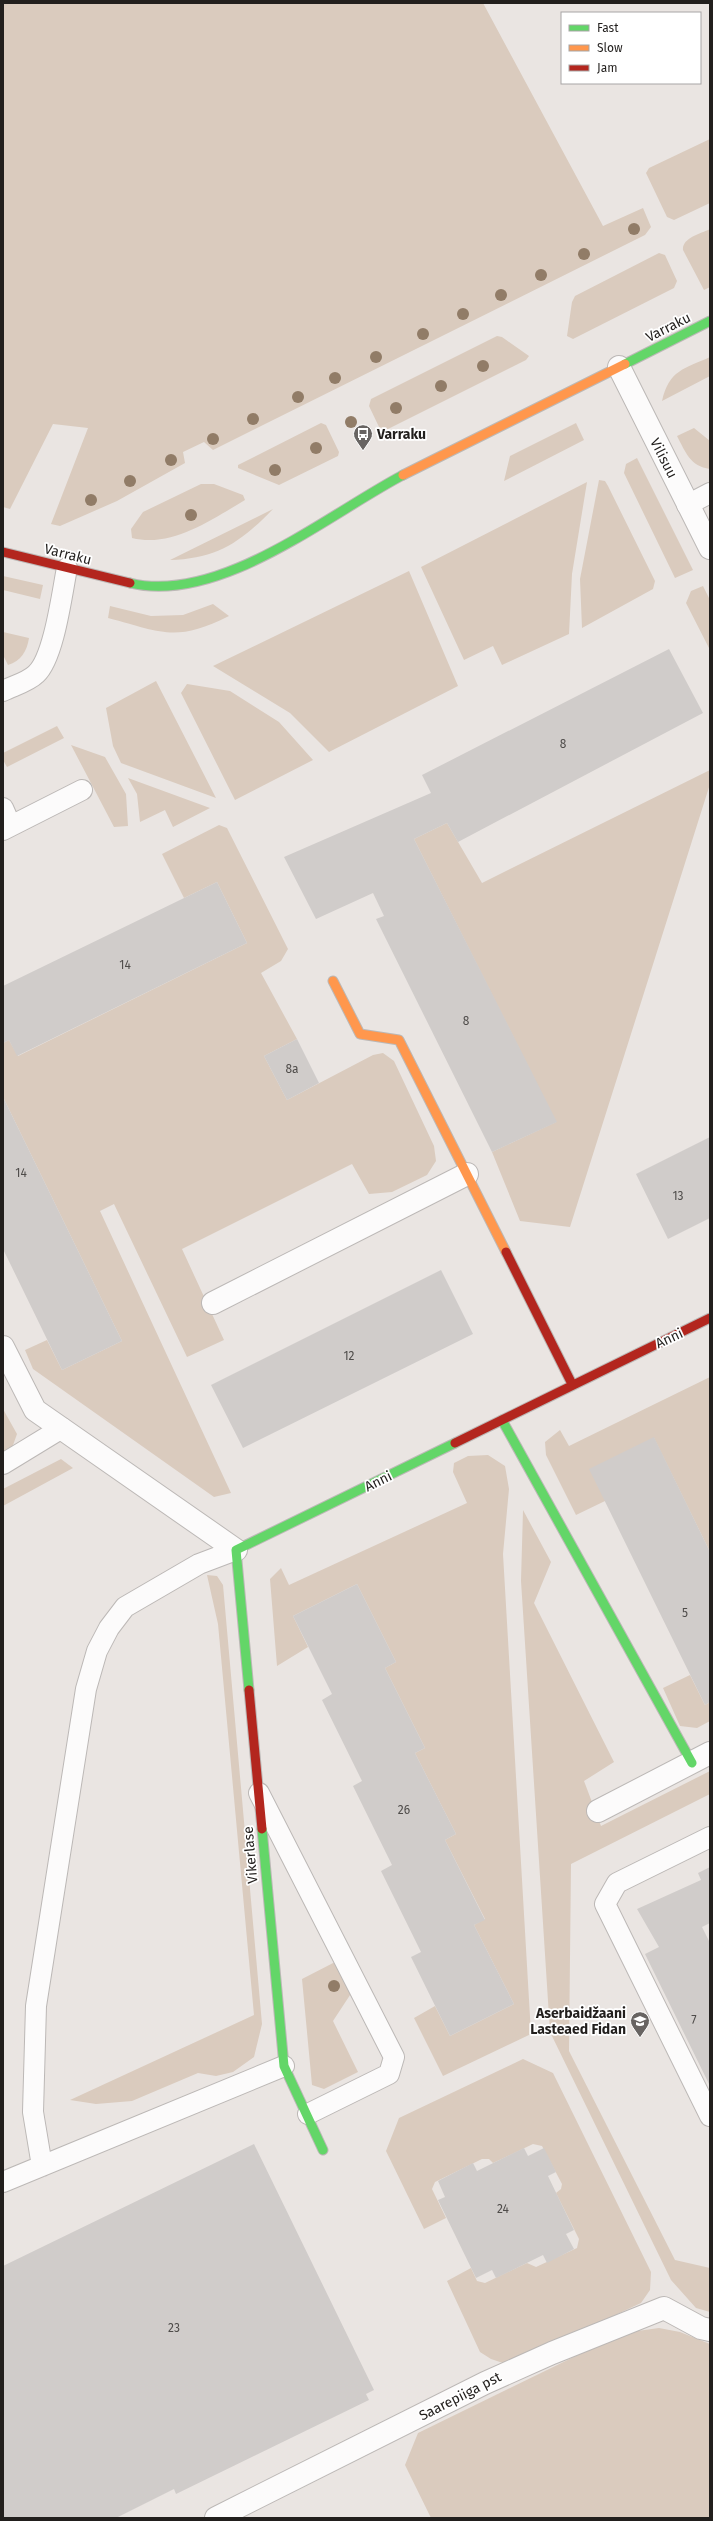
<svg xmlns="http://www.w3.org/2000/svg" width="713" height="2521" viewBox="0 0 713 2521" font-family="'Fira Sans',sans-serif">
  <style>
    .green { fill: #dacbbe }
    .building { fill: #d0ccca }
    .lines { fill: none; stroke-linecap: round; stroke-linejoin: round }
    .lane-casing { stroke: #bcb8b6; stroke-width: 22 }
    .street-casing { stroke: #bcb8b6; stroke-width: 24 }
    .fast-casing { stroke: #bcb8b6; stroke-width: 11 }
    .slow-casing { stroke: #bcb8b6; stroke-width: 11 }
    .jam-casing { stroke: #bcb8b6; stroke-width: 11 }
    .lane { stroke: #fcfbfb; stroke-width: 20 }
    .street { stroke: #fcfbfb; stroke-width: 22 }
    .fast { stroke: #63d668; stroke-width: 9 }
    .slow { stroke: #ff974d; stroke-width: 9 }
    .jam { stroke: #b3261e; stroke-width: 9 }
    .tree { fill: #917c67 }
    .labels { text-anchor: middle; stroke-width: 3.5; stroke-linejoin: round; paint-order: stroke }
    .number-label { font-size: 12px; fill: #4f4c4a }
    .street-label { font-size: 14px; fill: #221f1d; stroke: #fff }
    .poi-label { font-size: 14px; font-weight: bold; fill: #221f1d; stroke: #fff; text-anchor: start }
  </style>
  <rect width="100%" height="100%" fill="#eae5e2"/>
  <!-- green -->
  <path class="green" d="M3,3H483L603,226L643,208L651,227L645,235L213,450L204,442L183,452L185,463L117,501L60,526L51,524L88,428L53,424L10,509L3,507Z
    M710,139V203L674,220L667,217L646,173L649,168Z
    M710,229V287L704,290L683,250C682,238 700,234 710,229Z
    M659,253L665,255L677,281L674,288L573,339L567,336L572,302L575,296Z
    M497,336L502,337L529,356L526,360L386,430L380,429L369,406L371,399Z
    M710,357V376L662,401C669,370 684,369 710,357Z
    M321,423L326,425L339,452L338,456L279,485L238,468V465Z
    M576,423L584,440L504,481L510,456Z
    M694,428L710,441V469C690,466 686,453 677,436Z
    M637,458L693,570L675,578L624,473L626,464Z
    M599,480L605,481L608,486L655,581L653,589L582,628L580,579Z
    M587,482L572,574L569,634L502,665L493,646L464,660L421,567Z
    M201,484H214L243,495L245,500C211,520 172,548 132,538L131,529L143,512Z
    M273,509C241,542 217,559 170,560Z
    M409,571L458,686L329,752L290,713L213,666Z
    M3,576L43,585L40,599L3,590Z
    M703,586L710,600V650L686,603L691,591Z
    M213,604L229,616C175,643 162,632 108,618L110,606L151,616L183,615Z
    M3,632L29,638C27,651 21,661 8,665L3,655Z
    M156,681L216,798L121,763L113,746L106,708Z
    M187,684L230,691L279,722L313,760L235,800L181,693Z
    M57,726L64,738L7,767L3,760V753Z
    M71,745L105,757L126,794L128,826L114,827Z
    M710,770V784L570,1227L520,1221L492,1152L556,1122L414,839L447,823L482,883Z
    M128,778L210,808L173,827L165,810L140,822L137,794Z
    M219,825L227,828L288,949L281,961L261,973L297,1039L264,1056L287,1100L373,1055L383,1053L394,1061L434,1146L436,1161L427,1175L392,1192L369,1194L352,1164L182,1249L224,1340L187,1357L114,1204L100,1211L231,1493L214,1497L33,1369L25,1350L47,1340L62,1370L122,1341L3,1097V1043L9,1040L18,1056L247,943L217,882L184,898L162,854Z
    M710,1377V1552L654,1438L605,1501L576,1515L546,1455L545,1442L560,1430L569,1446Z
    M3,1409L17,1434L12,1448L3,1453Z
    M488,1455L505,1466L509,1489L503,1554L531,2034L443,2076L414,2018L435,2006L450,2036L514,2004L474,1925L485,1919L445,1840L456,1834L415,1753L425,1748L385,1668L396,1662L357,1584L293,1616L308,1647L277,1666L270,1579L281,1568L289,1585L467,1503L453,1472L454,1463L468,1456Z
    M61,1459L73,1468L3,1506V1489Z
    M523,1510L551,1562L534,1603L614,1762L584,1781L601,1826L710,1771V1794L571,1864L569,2051L675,2260L710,2268V2312L696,2308L671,2280L550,2032L521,1581Z
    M207,1575L217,1576L223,1585L262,2024L254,2057L233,2072L216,2076L198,2073L132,2101L96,2104L70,2100L254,2015L218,1624Z
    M690,1675L705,1705L710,1702V1721L697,1728L680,1726L663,1688Z
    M337,1961L352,1992L333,2021L358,2072L324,2089L312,2085L302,1979Z
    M523,2059L553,2073L651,2272L650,2290L641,2303L509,2365L491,2359L480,2352L447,2281L471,2268L477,2281L485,2283L527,2263L536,2267L577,2248L579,2239L556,2193L561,2189L562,2184L542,2146L533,2144L493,2163L489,2159H482L435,2182L432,2189L446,2218L424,2229L386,2151L399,2118Z
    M659,2328L680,2332L710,2344V2518H431L405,2465L418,2433L623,2333Z"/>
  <!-- building -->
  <path class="building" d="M669,649L703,713L458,842L447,823L414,839L557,1122L492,1152L376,919L384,916L373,893L316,919L284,857L431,793L422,775Z
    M217,882L247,943L17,1056L9,1040L3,1043V986Z
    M297,1039L319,1083L287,1100L264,1056Z
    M3,1097L122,1341L62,1370L3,1249Z
    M710,1137V1218L668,1239L636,1174Z
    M441,1270L473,1334L243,1448L211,1385Z
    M654,1437L710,1552V1702L705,1705L589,1469Z
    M357,1584L396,1662L385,1668L425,1748L415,1753L456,1834L445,1840L485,1920L474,1925L514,2004L450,2036L411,1957L421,1952L381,1871L392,1865L353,1786L362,1781L322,1700L332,1694L293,1616Z
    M710,1867V1923L702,1927L710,1943V2086L645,1954L659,1947L637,1909L701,1880L698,1873Z
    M254,2144L374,2390L366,2394L369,2400L176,2494L174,2489L116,2518H3V2266Z
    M524,2148L528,2156L544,2148L556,2172L548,2176L574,2230L566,2234L574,2249L547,2263L543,2255L496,2278L492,2270L476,2278L438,2200L445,2197L438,2181L473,2163L477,2171Z"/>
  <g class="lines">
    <!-- lane casing -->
    <g class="lane-casing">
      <path id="lane" d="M687,505L710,493
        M3,691C13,686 28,682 36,674C54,658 62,593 67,568
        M3,808L11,826
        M3,830L82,790
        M3,1464L62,1428
        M259,1793L394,2057L389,2074L308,2114
        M710,1837L617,1883L605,1904L710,2116
        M42,2166L33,2112L36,2006L86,1689L97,1651L109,1628L125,1607L199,1564L236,1550
        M3,2182L284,2066"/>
    </g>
    <!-- street casing -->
    <g class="street-casing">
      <path id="street" d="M619,367L710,548
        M213,1303L467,1174
        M3,1347L35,1410L236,1550
        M598,1811L710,1753
        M216,2518L485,2383L552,2353L664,2308L701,2328L710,2330"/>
    </g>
    <!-- fast casing -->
    <g class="fast-casing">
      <path id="fast" d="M625,364L710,321
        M130,583C219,605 327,515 403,475
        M502,1420L692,1763
        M249,1690L236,1550L455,1443
        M262,1829L284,2066L323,2150"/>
    </g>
    <!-- slow casing -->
    <g class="slow-casing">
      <path id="slow" d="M403,475L625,364
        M333,981L360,1034L399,1040L506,1252"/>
    </g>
    <!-- jam casing -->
    <g class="jam-casing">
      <path id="jam" d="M3,552L130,583
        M506,1252L572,1384
        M455,1443L710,1318
        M249,1690L262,1829"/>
    </g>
    <!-- lane -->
    <use href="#lane" class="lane"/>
    <!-- street -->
    <use href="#street" class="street"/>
    <!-- fast -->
    <use href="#fast" class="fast"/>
    <!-- slow -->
    <use href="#slow" class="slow"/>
    <!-- jam -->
    <use href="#jam" class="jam"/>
  </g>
  <!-- trees -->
  <g class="tree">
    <circle cx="634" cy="229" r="6"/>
    <circle cx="584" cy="254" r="6"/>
    <circle cx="541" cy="275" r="6"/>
    <circle cx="501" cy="295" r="6"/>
    <circle cx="463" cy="314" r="6"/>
    <circle cx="423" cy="334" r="6"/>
    <circle cx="376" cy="357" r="6"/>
    <circle cx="483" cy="366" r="6"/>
    <circle cx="335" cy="378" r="6"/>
    <circle cx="441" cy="386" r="6"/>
    <circle cx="298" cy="397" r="6"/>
    <circle cx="396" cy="408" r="6"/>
    <circle cx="253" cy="419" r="6"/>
    <circle cx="351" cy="422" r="6"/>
    <circle cx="213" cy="439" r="6"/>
    <circle cx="316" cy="448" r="6"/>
    <circle cx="171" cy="460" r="6"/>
    <circle cx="275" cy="470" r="6"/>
    <circle cx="130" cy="481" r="6"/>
    <circle cx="91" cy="500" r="6"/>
    <circle cx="191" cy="515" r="6"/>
    <circle cx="334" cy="1986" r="6"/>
  </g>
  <!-- icons -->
  <defs>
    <g id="bus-pin" transform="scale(1)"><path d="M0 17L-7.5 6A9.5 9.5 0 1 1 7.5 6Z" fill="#686462" stroke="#fff"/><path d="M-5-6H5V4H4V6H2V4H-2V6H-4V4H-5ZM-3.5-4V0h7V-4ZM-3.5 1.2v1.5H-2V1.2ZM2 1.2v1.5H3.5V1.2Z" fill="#fff"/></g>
    <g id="school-pin" transform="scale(1)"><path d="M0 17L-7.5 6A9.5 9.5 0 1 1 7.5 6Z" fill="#686462" stroke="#fff"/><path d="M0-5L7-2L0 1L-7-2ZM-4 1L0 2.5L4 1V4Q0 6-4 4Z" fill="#fff"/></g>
  </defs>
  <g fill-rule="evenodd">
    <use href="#bus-pin" x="363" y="434"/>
    <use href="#school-pin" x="640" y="2021"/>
  </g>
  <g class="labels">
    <!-- number labels -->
    <g class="number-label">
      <text x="563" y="748">8</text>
      <text x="125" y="969">14</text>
      <text x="466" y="1025">8</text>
      <text x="292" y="1073">8a</text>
      <text x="21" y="1177">14</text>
      <text x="678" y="1200">13</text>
      <text x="349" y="1360">12</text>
      <text x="685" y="1617">5</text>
      <text x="404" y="1814">26</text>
      <text x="694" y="2024">7</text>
      <text x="503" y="2213">24</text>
      <text x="174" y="2332">23</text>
    </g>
    <!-- street labels -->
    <g class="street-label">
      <text transform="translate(668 327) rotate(-27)" y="5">Varraku</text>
      <text transform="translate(664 458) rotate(63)" y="5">Vilisuu</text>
      <text transform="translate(68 554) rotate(14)" y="5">Varraku</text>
      <text transform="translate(669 1338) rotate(-25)" y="5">Anni</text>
      <text transform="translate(378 1481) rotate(-26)" y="5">Anni</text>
      <text transform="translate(250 1855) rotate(-95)" y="5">Vikerlase</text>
      <text transform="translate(460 2396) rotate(-27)" y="5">Saarepiiga pst</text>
    </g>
    <!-- poi labels -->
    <g class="poi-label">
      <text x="377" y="439">Varraku</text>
      <text x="626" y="2018" text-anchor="end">Aserbaidžaani<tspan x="626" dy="16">Lasteaed Fidan</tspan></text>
    </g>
  </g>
  <!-- border -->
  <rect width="713" height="2521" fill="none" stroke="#221f1d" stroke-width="8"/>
  <!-- legend -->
  <rect x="561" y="12" width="140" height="72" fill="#ffffff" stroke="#a7a5a5"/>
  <rect x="569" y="25" width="20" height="6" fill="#63d668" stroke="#a7a5a5"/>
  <text x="597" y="32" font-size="12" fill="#221f1d">Fast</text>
  <rect x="569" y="45" width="20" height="6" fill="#ff974d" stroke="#a7a5a5"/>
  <text x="597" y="52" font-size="12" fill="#221f1d">Slow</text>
  <rect x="569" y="65" width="20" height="6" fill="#b3261e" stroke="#a7a5a5"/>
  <text x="597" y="72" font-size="12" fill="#221f1d">Jam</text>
</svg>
